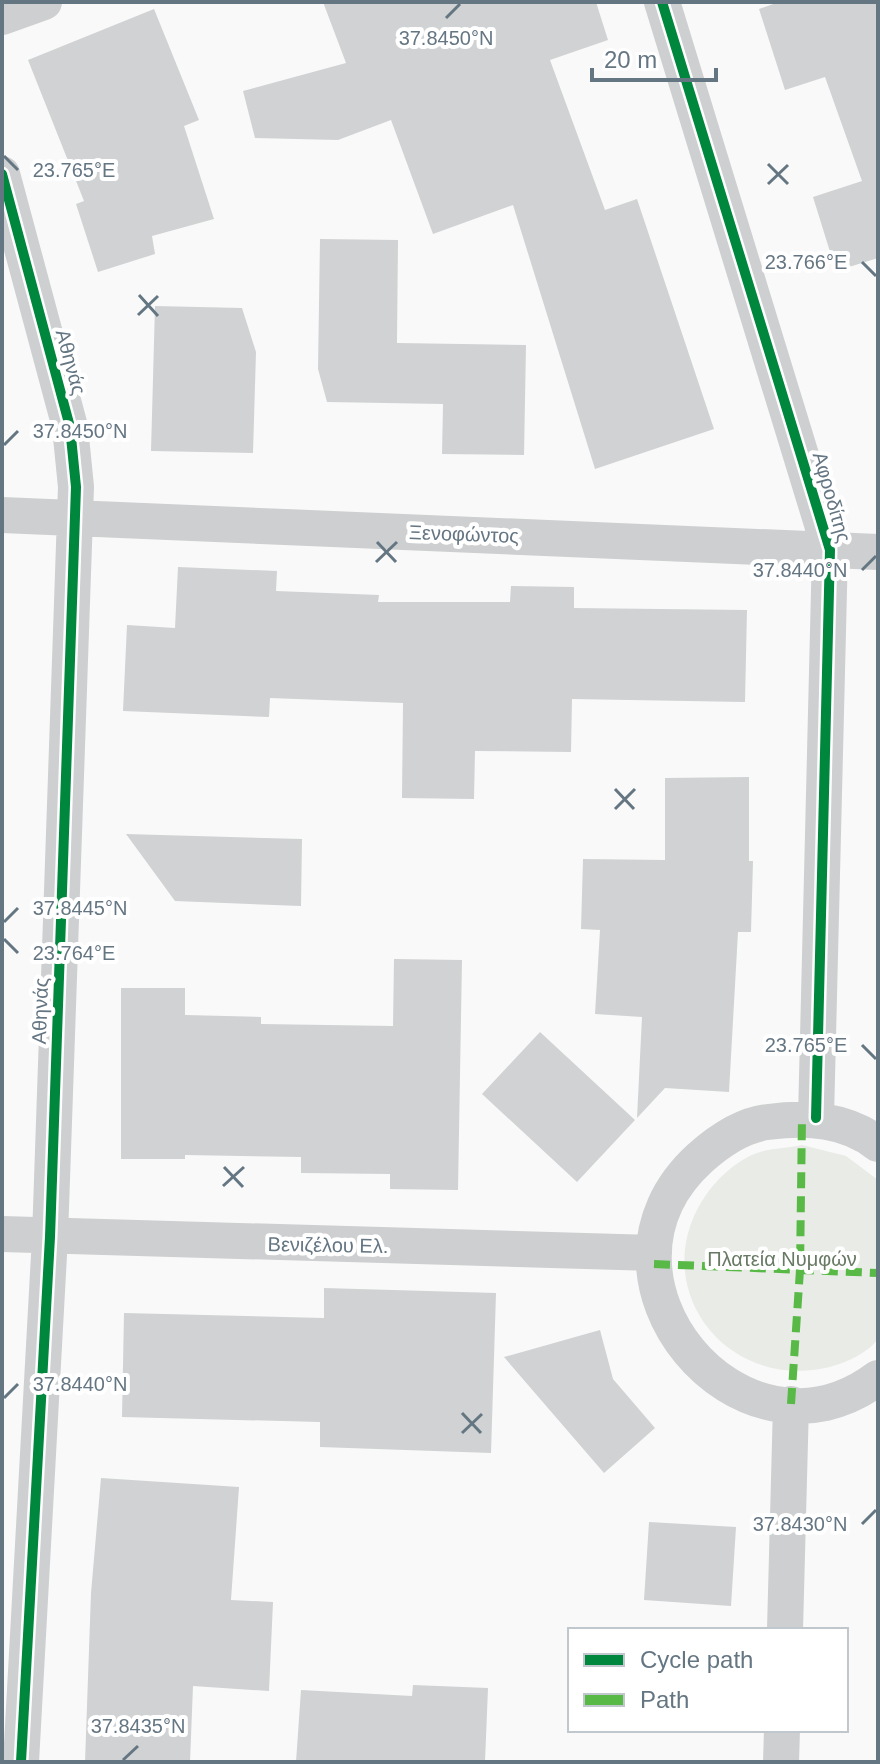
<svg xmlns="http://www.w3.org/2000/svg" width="880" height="1764" viewBox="0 0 880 1764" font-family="Helvetica,sans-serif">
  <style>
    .green { fill: #e8ebe6 }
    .building { fill: #d0d2d3 }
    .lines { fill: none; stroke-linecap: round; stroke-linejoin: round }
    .street { stroke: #cecfd0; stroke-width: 36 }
    .quiet { stroke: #58b947; stroke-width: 8; stroke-dasharray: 16 8; stroke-linecap: butt }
    .cycleway-casing { stroke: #fff; stroke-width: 15 }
    .cycleway { stroke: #00873e; stroke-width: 10 }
    .ticks { fill: none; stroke: #657683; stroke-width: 3 }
    .labels { text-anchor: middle; stroke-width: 8; stroke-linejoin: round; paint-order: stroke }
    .street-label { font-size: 20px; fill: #657683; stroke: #fff }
    .park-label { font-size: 20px; fill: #687a64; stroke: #fff }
    .ticks-label { font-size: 20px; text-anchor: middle; fill: #657683; stroke: #fff; stroke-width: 8; stroke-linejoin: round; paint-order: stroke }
  </style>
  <rect width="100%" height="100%" fill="#f9f9f9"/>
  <!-- green -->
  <path class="green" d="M802,1145L846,1156L878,1180V1339C866,1355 839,1366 820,1369C717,1386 645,1278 708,1192C720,1176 740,1158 760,1152C773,1148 789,1148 802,1145Z"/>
  <!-- building -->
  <path class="building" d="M323,2H596L608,40L550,60L605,210L637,199L714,429L595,469L513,205L433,234L391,120L338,140L255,138L243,91L346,63Z
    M779,2H878V258L836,271L813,197L862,181L825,77L785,90L759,9Z
    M154,9L199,120L184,126L214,219L152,236L155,254L98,272L76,204L84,201L28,60Z
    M320,239L398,240L397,343L526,345L524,455L442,454L443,404L327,402L318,369Z
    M155,306L242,308L256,352L253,453L151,451Z
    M178,567L277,571L276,591L379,595L378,602H510L511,586L574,587V608L747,610L745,702L572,699L571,752L475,751L474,799L402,798L403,703L270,698L269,717L123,711L127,625L175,628Z
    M749,777V861H753L751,932H738L729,1092L665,1088L637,1118L642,1017L595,1014L600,930L581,929L583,859L665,860V778Z
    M126,834L302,839L301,906L175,901Z
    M394,959L462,960L458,1190L390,1189V1174L301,1173V1157L185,1155V1159H121V988H185V1015L261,1017V1024L393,1026Z
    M540,1032L635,1120L577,1182L482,1094Z
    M324,1288L496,1293L491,1453L320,1447V1422L122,1417L124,1313L324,1318Z
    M600,1330L613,1379L655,1428L604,1473L504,1357Z
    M101,1478L239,1487L231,1600L273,1602L269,1691L193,1686L190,1762H85L91,1593Z
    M649,1522L736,1527L731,1606L644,1600Z
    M413,1685L488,1688L485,1762H296L301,1690L412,1696Z"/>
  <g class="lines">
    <!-- street -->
    <path class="street" d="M662,2L830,550L816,1118
      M2,17L44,2
      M2,174L70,427L76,487L50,1237L21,1762
      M2,515L878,552
      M878,1144C846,1119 807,1117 768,1122C742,1125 719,1141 700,1158C570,1276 741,1481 878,1378
      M2,1234L654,1253
      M785,1630L791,1404
      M781,1762L782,1730"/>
    <!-- quiet -->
    <path class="quiet" d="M654,1264L878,1273
      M791,1404L800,1270L802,1117"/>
    <!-- cycleway casing -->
    <g class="cycleway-casing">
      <path id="cycleway" d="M662,2L830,550L816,1118
        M2,174L70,427L76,487L50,1237L21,1762"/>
    </g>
    <!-- cycleway -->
    <use href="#cycleway" class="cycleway"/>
  </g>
  <!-- ticks -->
  <path class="ticks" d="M446,18L460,4M4,156L18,170M768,164L788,184M768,184L788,165M862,262L876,276M139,295L158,316M138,315L158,296M4,445L18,431M377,542L396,562M376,562L397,542M862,570L876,556M615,789L634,809M615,809L635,789M4,922L18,908M4,939L18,953M862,1045L876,1059M224,1167L243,1187M223,1186L244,1167M4,1398L18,1384M462,1413L481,1433M462,1433L482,1414M862,1524L876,1510M123,1760L138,1746"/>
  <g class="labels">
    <!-- street labels -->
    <g class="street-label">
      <text transform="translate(71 362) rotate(75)" y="7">Αθηνάς</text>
      <text transform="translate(832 497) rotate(74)" y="7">Αφροδίτης</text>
      <text transform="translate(464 534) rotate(2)" y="7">Ξενοφώντος</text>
      <text transform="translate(40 1011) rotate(-88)" y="7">Αθηνάς</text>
      <text transform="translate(328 1245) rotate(1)" y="7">Βενιζέλου Ελ.</text>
    </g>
    <!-- park labels -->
    <g class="park-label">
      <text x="782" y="1266">Πλατεία Νυμφών</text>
    </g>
  </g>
  <g class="ticks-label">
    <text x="446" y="45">37.8450°N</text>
    <text x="74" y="177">23.765°E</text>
    <text x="806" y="269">23.766°E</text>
    <text x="80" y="438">37.8450°N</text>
    <text x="800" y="577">37.8440°N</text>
    <text x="80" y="915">37.8445°N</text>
    <text x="74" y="960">23.764°E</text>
    <text x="806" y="1052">23.765°E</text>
    <text x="80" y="1391">37.8440°N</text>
    <text x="800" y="1531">37.8430°N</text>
    <text x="138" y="1733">37.8435°N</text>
  </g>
  <!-- border -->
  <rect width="880" height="1764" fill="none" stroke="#657683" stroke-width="8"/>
  <!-- legend -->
  <rect x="568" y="1628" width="280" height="104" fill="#ffffff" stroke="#c1c8cd" stroke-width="2"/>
  <rect x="584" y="1654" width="40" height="12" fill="#00873e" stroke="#c1c8cd" stroke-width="2"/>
  <text x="640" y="1668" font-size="24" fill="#657683">Cycle path</text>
  <rect x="584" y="1694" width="40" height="12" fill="#58b947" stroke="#c1c8cd" stroke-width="2"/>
  <text x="640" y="1708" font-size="24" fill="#657683">Path</text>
  <!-- scale -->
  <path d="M592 68v12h124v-12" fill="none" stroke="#657683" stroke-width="4"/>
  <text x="604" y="68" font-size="24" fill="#657683" stroke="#ffffff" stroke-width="6" paint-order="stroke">20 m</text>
</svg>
